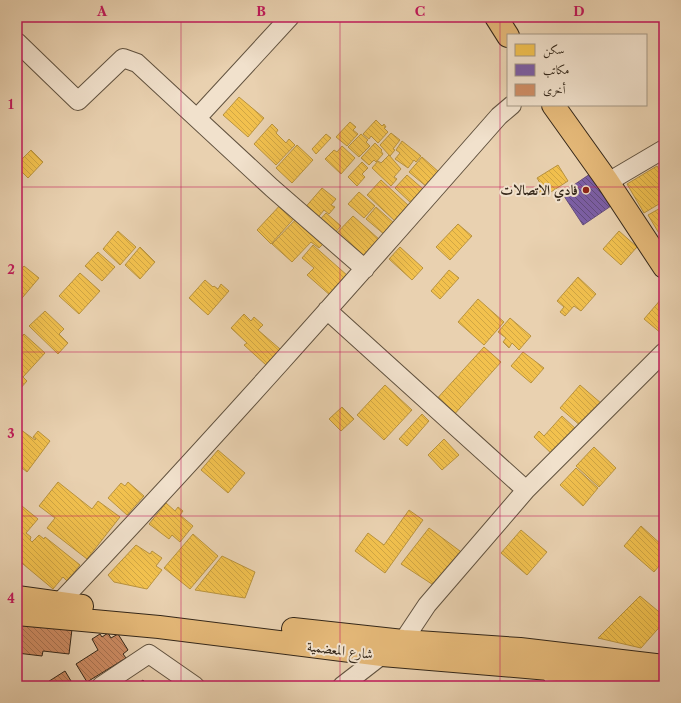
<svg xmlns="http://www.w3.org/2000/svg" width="681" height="703" viewBox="0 0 681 703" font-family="'Libre Caslon Text',Amiri,serif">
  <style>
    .homes { fill: url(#homes-back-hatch); stroke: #b9933e }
    .offices { fill: url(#offices-back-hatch); stroke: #664e7c }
    .building { fill: url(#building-back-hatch); stroke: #342719 }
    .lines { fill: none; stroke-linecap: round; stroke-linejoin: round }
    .minor-casing { stroke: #61523f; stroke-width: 20 }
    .major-casing { stroke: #342719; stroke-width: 24 }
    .minor { stroke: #f1e1cc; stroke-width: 18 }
    .major { stroke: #e4b878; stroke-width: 22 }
    .grid { fill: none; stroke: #c2185b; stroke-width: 1; stroke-opacity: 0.55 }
    .poi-dot { fill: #8f2418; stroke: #f1e1cc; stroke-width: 1.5 }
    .labels { text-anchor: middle; stroke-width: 4; stroke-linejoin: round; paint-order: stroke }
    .poi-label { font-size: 14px; font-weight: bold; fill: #342719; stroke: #f1e1cc; text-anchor: end }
    .street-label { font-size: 14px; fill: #342719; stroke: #f1e1cc }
    .neatline { fill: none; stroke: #c2185b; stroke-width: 1.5 }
    .grid-label { font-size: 13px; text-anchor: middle; font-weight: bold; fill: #c2185b }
  </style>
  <defs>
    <pattern id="homes-back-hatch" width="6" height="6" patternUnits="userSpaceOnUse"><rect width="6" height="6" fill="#f2c14e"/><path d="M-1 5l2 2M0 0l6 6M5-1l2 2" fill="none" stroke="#d0a644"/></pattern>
    <pattern id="offices-back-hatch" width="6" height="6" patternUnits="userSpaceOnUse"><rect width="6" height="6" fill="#7b5ea7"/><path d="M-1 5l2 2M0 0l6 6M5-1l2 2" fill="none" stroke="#604a7f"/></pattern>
    <pattern id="building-back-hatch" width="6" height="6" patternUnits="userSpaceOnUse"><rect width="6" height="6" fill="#cf8d65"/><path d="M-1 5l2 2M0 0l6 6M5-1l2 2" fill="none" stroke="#a97352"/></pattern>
  </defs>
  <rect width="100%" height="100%" fill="#e9d1b0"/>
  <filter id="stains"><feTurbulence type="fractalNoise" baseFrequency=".005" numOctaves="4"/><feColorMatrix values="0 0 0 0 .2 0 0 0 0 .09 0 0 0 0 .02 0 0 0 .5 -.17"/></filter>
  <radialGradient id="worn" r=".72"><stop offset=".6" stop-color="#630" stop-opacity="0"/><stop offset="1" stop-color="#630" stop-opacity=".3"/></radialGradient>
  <!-- homes -->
  <path class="homes" d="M239,97L264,118L248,137L223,115Z
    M376,120L382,126L384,124L386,127L384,128L388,132L378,143L371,136L369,139L363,134Z
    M350,122L356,127L353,130L358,134L347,146L336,137Z
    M272,124L278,130L276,133L286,143L289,139L295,145L276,165L254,144Z
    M391,133L400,140L393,149L395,150L390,156L380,145Z
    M326,134L331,138L316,154L312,149Z
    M361,134L368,140L366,142L370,146L359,157L348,147Z
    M402,141L421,156L416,162L414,160L408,168L395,159L400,153L396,150Z
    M375,143L382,150L381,151L383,154L376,162L374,160L369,165L361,158Z
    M297,145L313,160L292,183L276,168Z
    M342,146L355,158L341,174L325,159L334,150L337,152Z
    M31,150L43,162L28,178L17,167V164Z
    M389,155L401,169L394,177L397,179L391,186L372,168L378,161L381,163Z
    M422,157L440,173L427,187L409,172Z
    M362,162L368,168L362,174L365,177L357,186L348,177Z
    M558,165L568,181L543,197L539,191L543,188L537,178Z
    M657,166L664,177V201L644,213L627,184Z
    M407,175L423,189L411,203L395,188Z
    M381,180L410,207L396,222L367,195Z
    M322,188L336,199L331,205L335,207L329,214L324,210L315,221L303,210Z
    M359,192L375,206L364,218L348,204Z
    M284,201L298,214L271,244L257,230Z
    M664,206V233L660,235L648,215Z
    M376,207L395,224L385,235L366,219Z
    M326,213L341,226L332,236L317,223Z
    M301,214L328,239L319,248L311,242L292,262L272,244Z
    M353,216L380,240L360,262L333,237Z
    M458,224L472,236L450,260L436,247Z
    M118,231L136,247L120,265L103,249Z
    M619,231L637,247L621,265L603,249Z
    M313,245L348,276L331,296L307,275L314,268L302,258Z
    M140,247L155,262L140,279L125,265Z
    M400,247L423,268L412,280L389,259Z
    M98,252L115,267L102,281L85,266Z
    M24,266L39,278L17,304V274Z
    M449,270L459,278L440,299L431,291Z
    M80,273L100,291L79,314L59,296Z
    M578,277L596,294L581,311L574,306L565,316L560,312L564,307L557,301Z
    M205,280L213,287L214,286L218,289L221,284L229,291L208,315L189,298Z
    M662,298L664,300V333L662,334L644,319Z
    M478,299L504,322L484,345L458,322Z
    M45,311L64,329L59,334L68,343L58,354L29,326Z
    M244,314L251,321L254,317L263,325L258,330L280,349L266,365L244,345L247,343L231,328Z
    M510,318L531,336L519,350L512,343L509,348L503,342L506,338L498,332Z
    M24,334L45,353L23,377L27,381L19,390L17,388V341Z
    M484,347L501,362L452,417L434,402Z
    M523,352L544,368L531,383L511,366Z
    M385,385L412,410L384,440L357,415Z
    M580,385L602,404L582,427L560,408Z
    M342,407L354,419L341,431L329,419Z
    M422,414L429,421L407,446L399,439Z
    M562,416L577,430L554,456L534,437L539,431L544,436Z
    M17,427L35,440L36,439L33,437L38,431L50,441L27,472L17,464Z
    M444,439L459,455L442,470L428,455Z
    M594,447L616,468L599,487L576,466Z
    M218,450L245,473L228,493L201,470Z
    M576,468L598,488L583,506L560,485Z
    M58,482L92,509L98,501L120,517L87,559L47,528L55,518L39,506Z
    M128,482L144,496L127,515L108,498L121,483L125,486Z
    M17,502L38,519L26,533L31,537L30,540L32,542L39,535L44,539L45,537L80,565L67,581L63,577L53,589L17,559Z
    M166,503L175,511L178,507L183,511L180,515L193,526L180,542L172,535L169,539L149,524Z
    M409,510L423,520L385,573L355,551L368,533L384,545Z
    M641,526L664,547V560L654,572L624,546Z
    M429,528L464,554L438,588L401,564Z
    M521,530L547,552L527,575L501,553Z
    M193,534L218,556L190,589L164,568Z
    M136,545L150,554L152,551L162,558L156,566L162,570L147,589L114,582L108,575Z
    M222,556L255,572L245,598L195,590Z
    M640,596L664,616V622L641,648L598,638Z"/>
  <!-- offices -->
  <path class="offices" d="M590,174L611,206L583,225L562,193Z"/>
  <!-- building -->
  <path class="building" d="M18,623L72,629L69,654L43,651L42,656L17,653Z
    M108,633L111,638L118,634L128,650L123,654L126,658L87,682L76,664L98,650L92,639L100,634L102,637Z
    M65,671L74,686H34L41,682L43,685Z
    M143,680L148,686H135Z"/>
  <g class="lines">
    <!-- minor casing -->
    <g class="minor-casing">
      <path id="minor" d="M17,42L78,101L123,58L137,63L272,188L365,269
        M197,118L290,17
        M608,182L664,149
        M327,310L526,490
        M59,603C210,444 355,280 499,116L512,105
        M549,669L558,686
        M101,686L149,654L195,686
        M342,686L382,655L403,641L427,605L526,490L664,352"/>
    </g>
    <!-- major casing -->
    <g class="major-casing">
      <path id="major" d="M496,17L508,36
        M553,105L608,182L664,267
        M17,597L82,606
        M17,614L159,627L382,655L549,669L664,683
        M293,629L403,641L520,649L664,666"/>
    </g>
    <!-- minor -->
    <use href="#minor" class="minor"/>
    <!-- major -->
    <use href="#major" class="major"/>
  </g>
  <!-- grid -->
  <path class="grid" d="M181,17V686M340,17V686M500,17V686M17,187H664M17,352H664M17,516H664"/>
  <!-- markers -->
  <circle class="poi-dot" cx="586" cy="190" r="4"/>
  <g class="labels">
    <!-- poi labels -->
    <g class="poi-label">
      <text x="578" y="195">فادي الاتصالات</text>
    </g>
    <!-- street labels -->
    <g class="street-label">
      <text transform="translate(340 650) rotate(7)" y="5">شارع المعضمية</text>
    </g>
  </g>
  <!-- margin -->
  <rect width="681" height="703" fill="none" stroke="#e9d1b0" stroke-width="44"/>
  <!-- legend -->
  <rect x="507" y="34" width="140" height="72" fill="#f1e1cc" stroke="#a59784"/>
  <rect x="515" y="44" width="20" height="12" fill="#f2c14e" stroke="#a59784"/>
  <text x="543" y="54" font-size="12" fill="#342719">سكن</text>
  <rect x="515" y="64" width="20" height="12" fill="#7b5ea7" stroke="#a59784"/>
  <text x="543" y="74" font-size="12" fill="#342719">مكاتب</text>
  <rect x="515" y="84" width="20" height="12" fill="#cf8d65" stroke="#a59784"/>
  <text x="543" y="94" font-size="12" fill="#342719">أخرى</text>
  <rect x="22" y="22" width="637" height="659" class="neatline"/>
  <g class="grid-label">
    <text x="102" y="16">A</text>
    <text x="261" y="16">B</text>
    <text x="420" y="16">C</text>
    <text x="579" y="16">D</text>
    <text x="11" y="109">1</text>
    <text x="11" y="274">2</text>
    <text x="11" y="438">3</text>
    <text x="11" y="603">4</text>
  </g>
  <rect width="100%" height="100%" filter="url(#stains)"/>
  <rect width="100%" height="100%" fill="url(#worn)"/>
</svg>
